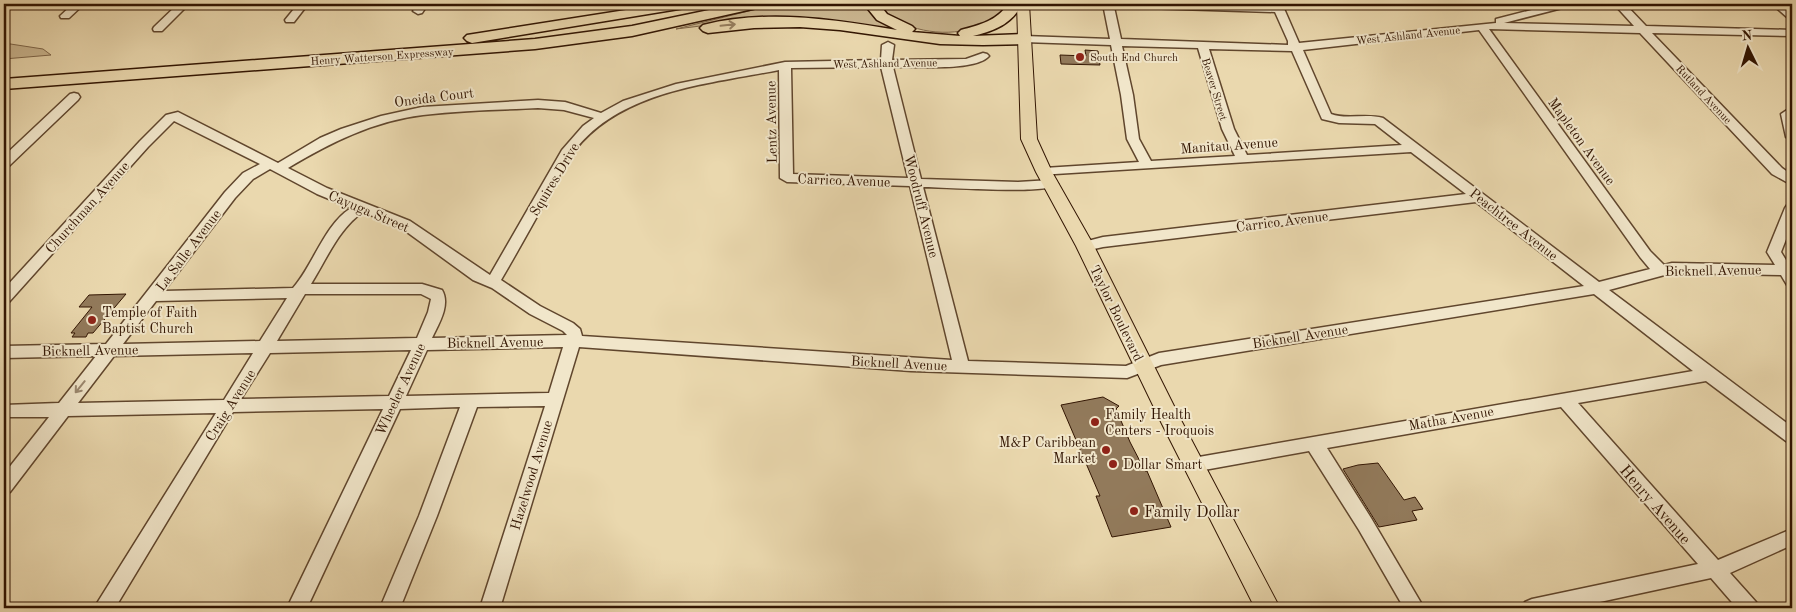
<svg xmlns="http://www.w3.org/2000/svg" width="1796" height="612" viewBox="0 0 1796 612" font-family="'Old Standard TT',serif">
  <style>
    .green { fill: #cbb791; stroke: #7e664a }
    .building { fill: #927a5b; stroke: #321502 }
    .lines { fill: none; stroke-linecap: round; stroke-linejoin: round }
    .minor-casing { stroke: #60462d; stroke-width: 3 }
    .major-casing { stroke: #321502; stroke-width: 2 }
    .highway-casing { stroke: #321502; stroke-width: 3 }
    .minor { fill: #f1e6ca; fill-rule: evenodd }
    .major { fill: #ead8ae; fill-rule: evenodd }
    .highway { fill: #ead8ae; fill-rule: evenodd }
    .oneway { stroke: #978061 }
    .oneway2 { stroke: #9b8870 }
    .poi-dot { fill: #8f2418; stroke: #f1e6ca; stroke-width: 2 }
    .labels { text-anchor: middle; stroke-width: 4; stroke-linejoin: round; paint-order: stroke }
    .far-street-label { font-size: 11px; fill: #321502; stroke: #f1e6ca }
    .far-poi-label { font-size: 11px; fill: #321502; stroke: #f1e6ca; text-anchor: start }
    .street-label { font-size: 14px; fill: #321502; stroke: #f1e6ca }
    .poi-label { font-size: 14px; fill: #321502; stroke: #f1e6ca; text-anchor: start }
    .near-street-label { font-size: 16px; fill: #321502; stroke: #f1e6ca }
    .near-poi-label { font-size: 16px; fill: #321502; stroke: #f1e6ca; text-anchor: start }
  </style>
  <rect width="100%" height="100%" fill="#ead8ae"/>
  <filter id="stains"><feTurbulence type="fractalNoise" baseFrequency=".004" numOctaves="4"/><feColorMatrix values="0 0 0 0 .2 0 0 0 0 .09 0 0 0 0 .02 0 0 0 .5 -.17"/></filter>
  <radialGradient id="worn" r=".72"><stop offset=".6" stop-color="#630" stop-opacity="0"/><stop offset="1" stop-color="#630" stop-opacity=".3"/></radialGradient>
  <!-- green -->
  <path class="green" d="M777,4H865L882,22L892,28L886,30L733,22L676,29Z
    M877,4H1006L998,18C988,22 977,27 966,30C936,37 896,28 877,4Z
    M4,43L43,49L51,55L4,59Z"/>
  <!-- building -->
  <path class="building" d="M1085,50L1098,51L1100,65L1061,64L1060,55L1086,56Z
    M126,294L93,333H88L86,337H72L75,333H71L92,307H79L89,295Z
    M1103,397L1119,406L1116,409L1130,442L1145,471H1147L1171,527L1112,537L1096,496H1100L1061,405Z
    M1378,463L1404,500L1415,497L1423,509L1412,511L1417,520L1379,527L1343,469L1358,465Z"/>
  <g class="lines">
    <!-- minor casing -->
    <g class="minor-casing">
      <path id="minor" d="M73,4H84L69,18H61L60,16Z
        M178,4H189L162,31H154L153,29L154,27Z
        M298,4H308L294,22H286L285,20Z
        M418,4H428L422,13L418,14L413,11Z
        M1103,4L1273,6L1272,4H1282L1299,43L1496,23V19L1555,4H1571L1570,6L1504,23L1634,26L1614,4H1625L1646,26L1792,30V36L1652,33L1782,168L1792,175V185L1772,174L1640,33L1489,29L1650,251L1664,265L1672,263L1775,265L1767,252L1785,208L1787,205L1792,204V224L1781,252L1792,270V286L1787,285L1781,275L1672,273L1609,290L1792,427V443L1786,441L1706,381L1578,403L1718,560L1792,529V545L1730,573L1756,602L1759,608H1737L1711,578L1572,608H1522L1525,602L1532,599L1698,564L1561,407L1327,448L1371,518L1424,608H1404L1359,530L1309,451L1193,472L1187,470L1184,465L1187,460L1193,458L1693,371L1594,294L1161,365L1127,378L911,371L579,347L500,608H480L545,406L477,407L437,516L400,608H380L419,516L460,407L400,409L307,608H287L383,409L233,412L115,608H94L216,413L68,416L10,492L4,494V474L49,417H4V405L59,403L96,356L4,358V346L106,344L225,192L243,173L260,164L174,121L148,147L9,302L4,303V289L140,141L166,115L178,112L278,163L320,138L341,129L381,116L422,107L538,100L565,102L601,113L623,101L676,84L785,62L881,60L882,45L888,42L894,45L892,60L966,59L983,53L987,54L989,56C975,72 914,66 893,67L921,179L1018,182L1051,180L1058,184C1049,195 943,187 923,187L968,361L1126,366L1159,353L1584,286L1476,202L1103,247L1085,251L1080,249L1078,246L1080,243L1103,237L1466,194L1411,152L1039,175L1038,172L1039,169L1044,168L1139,162L1127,139L1121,95L1111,45L1024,42L1019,39L1024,36L1110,39ZM1114,7L1275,12L1288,41V45L1121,39ZM1479,30L1640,257L1650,269L1599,282L1383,118C1366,113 1346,120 1331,114L1303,50ZM1122,46L1198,48L1222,129L1235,156L1151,161L1139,139L1133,95ZM1209,49L1292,51L1322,119L1339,123L1375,124L1402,145L1247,155L1234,129ZM881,67L908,178L793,174L791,68ZM779,70L780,178L787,182L910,186L952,360L582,336L580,329L573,323L540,306L501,280C518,251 534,222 550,193C558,179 565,163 575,150C622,90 709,84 779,70ZM538,108L564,110L594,118L583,126L562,150L490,275L410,221L327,188L288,168C330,143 373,121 423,115C461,110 500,110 538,108ZM270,169L317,194L351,208C324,225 314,264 293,288L164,291L235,198L253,179ZM363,212L400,227L473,280L492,288L530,314L563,331L567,335L432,338C438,325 451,305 442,290L422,284H311C326,260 339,228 363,212ZM305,294H421L431,299L428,312L417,338L277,341ZM287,298L260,341L123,344L156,301ZM563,347L549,393L406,396L427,350ZM411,350L389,396L241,399L270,353ZM253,353L224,400L78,403L114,356Z
        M1772,4H1783L1792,11V19L1788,18Z
        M74,93L78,94L80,97L78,100L9,166L4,167V156L70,94Z
        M1787,110L1792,113V141L1786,137L1781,114Z"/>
    </g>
    <!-- major casing -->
    <g class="major-casing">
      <path id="major" d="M1017,4H1029L1037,139L1052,172L1094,246L1182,422L1280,608H1255L1162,424L1076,246L1036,172L1021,139Z"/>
    </g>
    <!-- highway casing -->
    <g class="highway-casing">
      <path id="highway" d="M664,4H693L691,7L472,43L467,41L464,38L467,35Z
        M738,4H764L762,7L757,8L632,36L535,49L4,89V79L535,39L632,26Z
        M864,4H879L887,14L912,26L915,29L912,32L960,36L958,33L961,30C979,25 997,21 1008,4H1022C1012,24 994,31 973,36L1024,34L1029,36L1032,39L1029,42L1024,44L983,45L940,44L840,30L800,27L754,28L708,33L703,31L700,28L703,25C766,9 833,19 897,30L877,20Z"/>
    </g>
    <!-- minor -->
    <use href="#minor" class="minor"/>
    <!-- major -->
    <use href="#major" class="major"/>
    <!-- highway -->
    <use href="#highway" class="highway"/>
  </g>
  <!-- one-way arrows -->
  <defs><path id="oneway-shaft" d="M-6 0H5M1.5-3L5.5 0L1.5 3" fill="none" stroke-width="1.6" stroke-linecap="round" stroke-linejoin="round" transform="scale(1.25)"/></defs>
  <use class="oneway" href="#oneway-shaft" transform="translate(728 25) rotate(-6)"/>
  <use class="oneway2" href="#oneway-shaft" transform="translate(80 387) rotate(129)"/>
  <!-- markers -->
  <g class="poi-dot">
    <circle cx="1080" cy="57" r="5"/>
    <circle cx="92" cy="320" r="5"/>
    <circle cx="1095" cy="422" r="5"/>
    <circle cx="1106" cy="450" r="5"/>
    <circle cx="1113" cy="464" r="5"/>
    <circle cx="1134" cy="511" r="5"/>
  </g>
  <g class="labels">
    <!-- far-street labels -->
    <g class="far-street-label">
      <text transform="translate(1408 35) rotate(-6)" y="4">West Ashland Avenue</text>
      <text transform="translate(382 56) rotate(-4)" y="4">Henry Watterson Expressway</text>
      <text transform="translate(885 63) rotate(-1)" y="4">West Ashland Avenue</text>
      <text transform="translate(1215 89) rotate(73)" y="4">Beaver Street</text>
      <text transform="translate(1704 94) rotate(47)" y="4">Rutland Avenue</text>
    </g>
    <!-- far-poi labels -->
    <g class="far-poi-label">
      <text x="1090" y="61">South End Church</text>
    </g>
    <!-- street labels -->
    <g class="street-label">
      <text transform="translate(434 97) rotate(-7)" y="5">Oneida Court</text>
      <text transform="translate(771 122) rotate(-91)" y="5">Lentz Avenue</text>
      <text transform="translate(1582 141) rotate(54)" y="5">Mapleton Avenue</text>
      <text transform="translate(1229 145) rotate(-4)" y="5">Manitau Avenue</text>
      <text transform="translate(554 179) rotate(-59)" y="5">Squires Drive</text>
      <text transform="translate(844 180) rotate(2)" y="5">Carrico Avenue</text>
      <text transform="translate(922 206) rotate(76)" y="5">Woodruff Avenue</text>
      <text transform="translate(87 207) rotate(-48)" y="5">Churchman Avenue</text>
      <text transform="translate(369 211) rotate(23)" y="5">Cayuga Street</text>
      <text transform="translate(1282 221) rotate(-7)" y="5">Carrico Avenue</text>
      <text transform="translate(1514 224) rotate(38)" y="5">Peachtree Avenue</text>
      <text transform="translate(188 250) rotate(-53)" y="5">La Salle Avenue</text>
      <text transform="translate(1713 270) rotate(-1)" y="5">Bicknell Avenue</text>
      <text transform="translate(1117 313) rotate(64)" y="5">Taylor Boulevard</text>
      <text transform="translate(1300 336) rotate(-9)" y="5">Bicknell Avenue</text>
      <text transform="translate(495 342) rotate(-1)" y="5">Bicknell Avenue</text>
      <text transform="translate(90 350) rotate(-1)" y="5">Bicknell Avenue</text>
      <text transform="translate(899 363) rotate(3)" y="5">Bicknell Avenue</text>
      <text transform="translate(400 389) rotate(-65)" y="5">Wheeler Avenue</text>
      <text transform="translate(230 405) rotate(-58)" y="5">Craig Avenue</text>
      <text transform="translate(1451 418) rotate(-10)" y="5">Matha Avenue</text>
      <text transform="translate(531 475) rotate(-73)" y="5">Hazelwood Avenue</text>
    </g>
    <!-- poi labels -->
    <g class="poi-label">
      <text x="102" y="317">Temple of Faith<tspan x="102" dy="16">Baptist Church</tspan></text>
      <text x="1105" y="419">Family Health<tspan x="1105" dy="16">Centers - Iroquois</tspan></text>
      <text x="1096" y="447" text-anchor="end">M&amp;P Caribbean<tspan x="1096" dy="16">Market</tspan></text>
      <text x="1123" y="469">Dollar Smart</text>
    </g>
    <!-- near-street labels -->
    <g class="near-street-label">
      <text transform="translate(1656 504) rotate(49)" y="6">Henry Avenue</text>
    </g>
    <!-- near-poi labels -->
    <g class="near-poi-label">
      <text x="1144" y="517">Family Dollar</text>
    </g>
  </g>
  <!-- margin -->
  <rect width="1796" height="612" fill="none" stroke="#ead8ae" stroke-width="20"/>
  <rect x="5" y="5" width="1786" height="602" fill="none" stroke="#321502" stroke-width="2.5"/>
  <rect x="10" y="10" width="1776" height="592" fill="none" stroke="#321502"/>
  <!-- north arrow -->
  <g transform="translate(1748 48) rotate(355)" stroke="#f1e6ca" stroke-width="4" paint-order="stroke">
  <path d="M0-4L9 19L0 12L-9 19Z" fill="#321502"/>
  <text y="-8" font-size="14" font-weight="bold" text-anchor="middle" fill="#321502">N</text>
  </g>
  <rect width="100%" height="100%" filter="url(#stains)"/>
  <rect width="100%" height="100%" fill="url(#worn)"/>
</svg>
